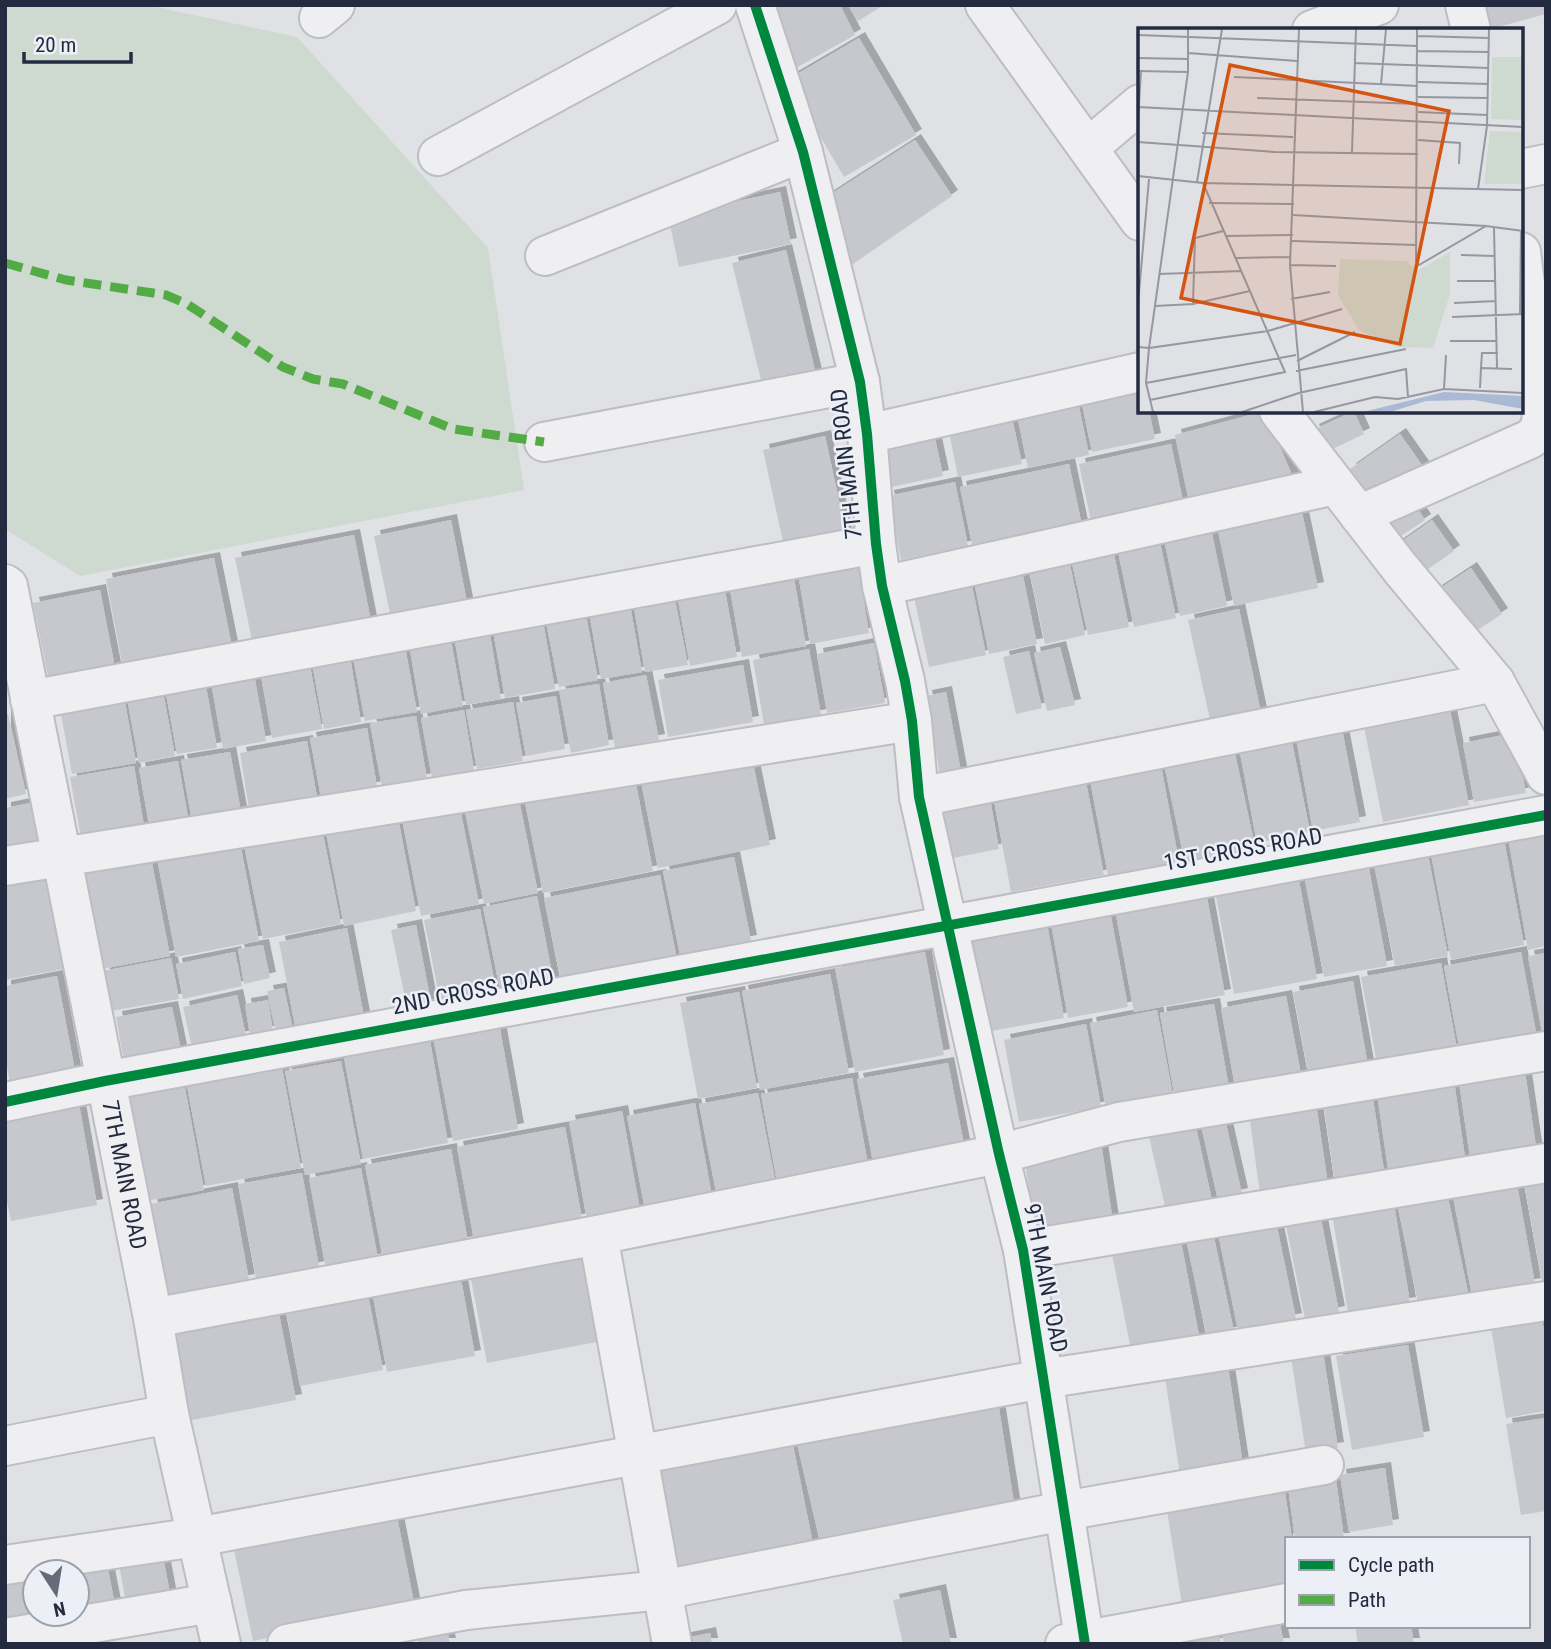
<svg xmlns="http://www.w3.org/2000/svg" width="1551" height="1649" viewBox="0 0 1551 1649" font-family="'Roboto Condensed',sans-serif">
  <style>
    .green { fill: #ced9cf }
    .building { fill: #c7c8ce; filter: url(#shadow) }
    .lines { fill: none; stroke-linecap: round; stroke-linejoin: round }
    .minor-casing { stroke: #bdbec3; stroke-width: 42 }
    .minor { stroke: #efeff2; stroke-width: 38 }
    .quiet { stroke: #53ab46; stroke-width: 9; stroke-dasharray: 18 9; stroke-linecap: butt }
    .cycleway-casing { stroke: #eceff6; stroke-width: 15 }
    .cycleway { stroke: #00873e; stroke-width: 10 }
    .labels { text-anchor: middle; stroke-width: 5; stroke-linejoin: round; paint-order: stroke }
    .street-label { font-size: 23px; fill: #242b41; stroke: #eceff6 }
    .inset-road { fill: none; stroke: #9598a3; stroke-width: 2 }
    .view { fill: #d45411; fill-opacity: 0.15; stroke: #d45411; stroke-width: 3.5 }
    .inset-edge { fill: none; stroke: #242b41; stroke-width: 3.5 }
  </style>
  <defs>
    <filter id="shadow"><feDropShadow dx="6" dy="-6" stdDeviation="0" flood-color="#0004"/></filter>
  </defs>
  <rect width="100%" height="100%" fill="#e0e1e5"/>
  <!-- green -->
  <path class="green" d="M5,5H147L297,37L488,248L524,490L80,576L5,529Z"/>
  <!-- building -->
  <path class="building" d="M768,5H840L855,35L785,74Z
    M848,5H884L858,21Z
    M1475,5H1546V14L1487,30Z
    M859,38L916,135L844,177L787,80Z
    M915,140L952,196L847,268L825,198Z
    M780,192L791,244L679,267L668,216Z
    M786,250L816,375L763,388L732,263Z
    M1140,377V411H1149L1155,439L1092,452L1079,390Z
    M1077,397L1089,455L1028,468L1016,410Z
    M1010,409L1022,464L958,477L947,422Z
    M1265,411L1294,480L1189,502L1175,435Z
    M1354,411L1364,434L1324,453L1313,430Z
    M934,434L943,476L887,488L878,446Z
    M1400,434L1424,468L1374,503L1350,469Z
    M825,436L847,538L785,551L763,450Z
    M1171,444L1184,506L1092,526L1079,464Z
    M1069,464L1082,526L973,549L960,487Z
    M955,482L968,546L901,560L888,496Z
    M1409,496L1425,520L1389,544L1373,520Z
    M1300,503L1318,588L1234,606L1216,521Z
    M451,520L468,608L392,623L374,536Z
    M1432,520L1454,551L1414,579L1392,548Z
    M1210,524L1227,606L1180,616L1163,534Z
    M1158,533L1176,618L1134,627L1116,542Z
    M354,535L372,627L254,650L235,558Z
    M1112,545L1129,627L1088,635L1070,554Z
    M1068,556L1085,635L1045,644L1028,565Z
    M214,558L233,652L124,674L106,579Z
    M1020,562L1037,644L989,654L972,572Z
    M858,568L869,633L810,644L799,579Z
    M1471,568L1502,614L1467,637L1436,591Z
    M969,571L986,655L929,667L911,583Z
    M793,573L806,646L742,657L729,584Z
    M724,585L737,657L690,666L677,594Z
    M100,590L115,668L49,681L33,603Z
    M674,595L688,665L645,672L633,602Z
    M630,605L642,672L601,679L589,612Z
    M1239,609L1262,718L1212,729L1188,620Z
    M586,615L598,680L559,687L546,622Z
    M542,616L555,689L505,698L492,625Z
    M489,629L501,699L466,705L454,636Z
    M449,630L463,706L421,714L408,638Z
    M874,643L885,703L827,713L817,654Z
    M405,647L417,712L365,721L353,657Z
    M1060,647L1075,705L1047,711L1034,653Z
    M809,649L821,715L764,725L753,660Z
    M1029,651L1042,708L1016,714L1003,657Z
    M350,657L361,722L324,729L312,663Z
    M309,661L322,729L272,738L260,670Z
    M743,665L753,722L668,737L658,680Z
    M254,674L266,741L223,749L211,682Z
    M646,675L659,740L615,748L603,683Z
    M205,681L217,748L177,754L165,688Z
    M599,684L609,745L571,753L559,690Z
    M163,692L175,756L139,763L127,698Z
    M946,692L962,777L941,781L926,696Z
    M556,696L565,749L526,756L516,703Z
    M124,697L136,763L72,774L60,709Z
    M513,702L523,761L477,769L466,710Z
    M464,710L474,771L432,778L421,718Z
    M1450,710L1469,805L1383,822L1364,727Z
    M5,714H8L26,794L5,799Z
    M416,716L427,779L382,787L370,723Z
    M1340,719L1360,822L1313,831L1294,727Z
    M367,728L377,787L321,797L310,738Z
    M1290,732L1310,832L1257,843L1238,742Z
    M1514,733L1526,793L1474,802L1463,743Z
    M307,741L318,803L250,815L240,753Z
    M750,749L770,845L658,868L639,771Z
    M1234,749L1255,847L1185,863L1164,764Z
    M230,752L241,812L192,821L181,760Z
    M1159,755L1179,862L1108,875L1088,769Z
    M178,761L189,823L150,830L139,768Z
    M134,766L145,832L82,843L70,777Z
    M633,769L653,871L543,893L523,792Z
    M1084,772L1104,875L1011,892L992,790Z
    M517,790L538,893L484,904L463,801Z
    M989,793L999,849L948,859L938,803Z
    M458,798L479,904L421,916L400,809Z
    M30,803L41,853L5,860V808Z
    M397,813L416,911L344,926L325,827Z
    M322,829L341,924L263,939L244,845Z
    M1546,836V946L1528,950L1509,843Z
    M1504,840L1524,945L1451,960L1431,854Z
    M240,843L259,941L176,957L157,858Z
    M1426,845L1448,956L1395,966L1372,855Z
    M150,853L170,956L96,970L76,868Z
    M734,857L751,941L680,955L663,871Z
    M1367,858L1387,966L1324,977L1303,870Z
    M660,875L678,964L562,987L544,898Z
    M1298,875L1317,979L1234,994L1215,891Z
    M47,877L64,969L5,980V885Z
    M1206,892L1225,995L1134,1012L1115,909Z
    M537,896L555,989L502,999L483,907Z
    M480,909L498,999L442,1010L424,920Z
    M1110,912L1128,1007L1068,1018L1051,923Z
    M1047,924L1064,1018L980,1033L963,940Z
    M416,925L433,1013L409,1017L391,930Z
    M347,928L364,1017L296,1031L279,942Z
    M263,945L270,978L244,984L238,949Z
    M235,952L242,986L183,999L176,964Z
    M925,952L944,1055L855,1072L835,968Z
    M1521,952L1537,1038L1460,1052L1444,966Z
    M1546,953V1043H1544L1528,956Z
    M171,958L179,999L111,1011L103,971Z
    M1441,963L1457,1049L1377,1064L1361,977Z
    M830,974L849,1073L760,1090L742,991Z
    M57,976L75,1071L10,1083L5,1056V986Z
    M1353,981L1368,1066L1309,1078L1293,992Z
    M284,988L293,1030L276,1033L267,991Z
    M739,992L757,1088L698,1099L680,1003Z
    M237,995L246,1036L192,1048L183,1007Z
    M1286,996L1302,1080L1236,1092L1221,1008Z
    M268,1000L273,1031L250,1035L245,1004Z
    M1214,1004L1229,1088L1175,1098L1160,1013Z
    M172,1007L182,1055L125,1066L116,1017Z
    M1157,1010L1173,1096L1106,1109L1090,1023Z
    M498,1018L518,1129L453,1141L432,1031Z
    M1086,1024L1101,1107L1019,1122L1004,1040Z
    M430,1041L448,1143L363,1159L344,1057Z
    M341,1061L361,1164L305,1175L285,1071Z
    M948,1063L966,1155L875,1172L857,1079Z
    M1524,1065L1537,1154L1471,1164L1458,1075Z
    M282,1068L301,1168L206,1186L187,1086Z
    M1453,1074L1466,1165L1389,1176L1376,1086Z
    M852,1078L869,1170L778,1187L761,1094Z
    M184,1083L204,1190L141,1202L121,1095Z
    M1371,1086L1386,1184L1336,1191L1322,1094Z
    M758,1093L776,1185L717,1197L699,1104Z
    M695,1103L712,1197L645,1209L627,1116Z
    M79,1104L97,1205L11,1221L5,1192V1118Z
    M1316,1104L1329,1191L1261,1201L1249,1114Z
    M622,1111L640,1210L587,1220L569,1121Z
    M1224,1115L1242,1194L1218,1200L1200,1121Z
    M1194,1118L1213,1205L1167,1215L1147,1128Z
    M565,1127L582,1219L474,1240L457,1147Z
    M1101,1143L1113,1222L1035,1233L1024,1154Z
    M451,1149L468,1242L383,1259L365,1165Z
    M361,1168L378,1259L326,1269L309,1178Z
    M302,1173L319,1267L256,1279L238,1184Z
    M1546,1174V1281L1542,1282L1523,1177Z
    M1516,1179L1535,1284L1472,1296L1452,1191Z
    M232,1188L249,1280L168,1295L151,1204Z
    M1448,1198L1469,1297L1419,1308L1398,1208Z
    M1394,1204L1410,1303L1348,1313L1332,1213Z
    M1321,1219L1339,1312L1305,1319L1286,1226Z
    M1276,1222L1296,1319L1238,1330L1218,1233Z
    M1212,1228L1234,1332L1207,1338L1185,1234Z
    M1179,1231L1200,1341L1132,1355L1110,1244Z
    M586,1257L602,1341L487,1363L471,1279Z
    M460,1274L475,1356L387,1372L372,1291Z
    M367,1290L383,1370L300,1386L285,1305Z
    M1540,1307L1546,1344V1411L1506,1418L1489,1315Z
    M278,1309L296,1400L187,1421L170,1330Z
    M1408,1345L1424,1437L1352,1450L1336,1356Z
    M1322,1346L1338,1448L1306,1453L1290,1351Z
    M1227,1360L1243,1465L1180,1475L1164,1371Z
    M998,1402L1016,1516L822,1550L795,1435Z
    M1546,1418V1511L1521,1515L1506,1424Z
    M792,1440L815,1554L676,1581L653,1468Z
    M1385,1468L1393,1525L1349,1532L1340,1475Z
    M1283,1479L1292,1539H1287V1588L1182,1605L1165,1498Z
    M1336,1480L1344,1539H1295L1288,1487Z
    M396,1512L415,1608L253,1641L233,1545Z
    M161,1546L171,1599L127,1608L117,1554Z
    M106,1559L116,1611L77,1614V1572Z
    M35,1574V1614L5,1628V1579Z
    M940,1590L951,1644H903L893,1600Z
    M1277,1610L1284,1644H1224L1220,1621Z
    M1217,1621L1221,1644H1185L1182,1628Z
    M446,1626L450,1644H419L417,1633Z
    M1355,1626H1411L1414,1644H1358Z
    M710,1633L712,1644H676L675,1640Z"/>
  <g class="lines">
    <!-- minor casing -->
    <g class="minor-casing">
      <g id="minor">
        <path d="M755,5L803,152L860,382L867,434L876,544L882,586L905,681L912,721L919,797L999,1154L1023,1250L1085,1644"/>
        <path d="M985,5L1140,221"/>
        <path d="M1465,5L1471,30"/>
        <path d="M319,18L335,5"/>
        <path d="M1312,30L1379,5"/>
        <path d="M1088,148L1140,104"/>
        <path d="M438,156L717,5"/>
        <path d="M1521,169L1546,164"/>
        <path d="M545,256L803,152"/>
        <path d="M1279,411L1400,568L1495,682L1546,775"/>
        <path d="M867,434L1140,372"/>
        <path d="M544,442L860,382"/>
        <path d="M1359,515L1530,439L1539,431L1542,417L1521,252"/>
        <path id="s1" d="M5,584L8,586L153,1318L169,1414L221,1644"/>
        <path d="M882,586L1335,485"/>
        <path d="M30,700L876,544"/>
        <path d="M919,797L1495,682"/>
        <path d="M5,866L912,721"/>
        <path d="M5,1102L105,1081L1546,815"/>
        <path d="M598,1235L672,1644"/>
        <path d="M1023,1250L1546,1163"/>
        <path d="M153,1318L598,1235L999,1154L1119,1122L1546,1051"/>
        <path d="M5,1446L169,1414"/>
        <path d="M5,1565L197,1537L1043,1379L1546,1301"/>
        <path d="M5,1638L212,1603"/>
        <path d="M287,1644L466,1610L662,1590L1064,1511L1324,1465"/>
        <path d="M1065,1644L1287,1603"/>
      </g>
    </g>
    <!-- minor -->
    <use href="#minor" class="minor"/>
    <!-- quiet -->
    <path class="quiet" d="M5,263L66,280L166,295L187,304L283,367L313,379L343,384L453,429L544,442"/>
    <!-- cycleway casing -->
    <g class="cycleway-casing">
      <path id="cycleway" d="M755,5L803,152L860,382L867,434L876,544L882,586L905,681L912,721L919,797L999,1154L1023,1250L1085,1644
        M5,1102L105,1081L1546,815"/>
    </g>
    <!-- cycleway -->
    <use href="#cycleway" class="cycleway"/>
  </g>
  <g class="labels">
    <!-- street labels -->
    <g class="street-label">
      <text transform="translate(846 464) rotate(-96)" y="8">7TH MAIN ROAD</text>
      <text transform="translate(1243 849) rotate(-10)" y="8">1ST CROSS ROAD</text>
      <text transform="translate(473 991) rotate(-11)" y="8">2ND CROSS ROAD</text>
      <text dy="8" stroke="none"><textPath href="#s1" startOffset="604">7TH MAIN ROAD</textPath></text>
      <text transform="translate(1046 1278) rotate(79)" y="8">9TH MAIN ROAD</text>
    </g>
  </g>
  <!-- overview -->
  <g transform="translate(1138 28)">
    <rect width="385" height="385" fill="#e0e1e5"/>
    <path d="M354,29H385V92L353,91ZM352,103L385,104V156H346ZM312,224V266L295,320L259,319L221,302L200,267L202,231L268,233L279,243Z" fill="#ced9cf"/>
    <path d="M306,364L385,368V381L336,372L288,373L252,384H225Z" fill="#aab9d4"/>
    <path class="inset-road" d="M50,1V44L11,320L130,303L204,281M161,1L152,237L165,384M279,1L278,233L281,237L348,198L385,203M0,7L279,18M279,8L351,10M279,23L350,24M50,25L159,33M0,30L50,31M216,35L350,40M0,43L50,44M96,49L280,58M280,54L350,56M243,56L248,1M280,69L350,70M119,70L280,76M0,79L385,99M280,84L349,87M0,94L3,43M64,105L155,109M280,112L322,115L321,136M0,114L137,124L280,126M214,124L218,1M0,148L65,155L385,162M59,154L84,1M340,161L349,98L351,1M71,175L156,176M155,187L348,198M356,200L359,340M85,203L57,210L55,276L112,263M88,208L155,207M154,213L278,217M323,227L357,228M98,230L152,229M152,237L198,238M21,246L104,243M319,253H357M153,271L192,264M316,275L358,273M0,276L11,151M17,278L55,276M382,286L383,202M314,289L385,286M312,313H359M0,319L11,320L8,355L15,384M159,333L217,304M343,340L344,325H360M158,343L268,321M8,355L158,327M342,360L343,340L374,341M306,361L308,327M12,372L147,344L65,155M104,384L161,365L268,341L270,369M176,384L237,369L260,371L306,361L385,365"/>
    <path class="view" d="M92,37L311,83L262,316L43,270Z"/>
    <rect width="385" height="385" class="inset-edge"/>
  </g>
  <!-- border -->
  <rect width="1551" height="1649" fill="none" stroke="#242b41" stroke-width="14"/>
  <!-- legend -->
  <rect x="1285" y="1537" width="245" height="91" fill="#eceff6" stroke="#9ca1ae" stroke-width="2"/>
  <rect x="1299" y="1560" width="35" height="10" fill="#00873e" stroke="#9ca1ae" stroke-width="2"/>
  <text x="1348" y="1572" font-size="21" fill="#242b41">Cycle path</text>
  <rect x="1299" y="1595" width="35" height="10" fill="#53ab46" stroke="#9ca1ae" stroke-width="2"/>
  <text x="1348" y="1607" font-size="21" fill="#242b41">Path</text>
  <!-- north arrow -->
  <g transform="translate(56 1593) rotate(168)"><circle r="33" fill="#eceff6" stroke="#9ca1ae" stroke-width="2"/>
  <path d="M0-5L12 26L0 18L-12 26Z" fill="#666b7a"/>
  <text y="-10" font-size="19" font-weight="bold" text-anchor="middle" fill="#242b41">N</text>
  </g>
  <!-- scale -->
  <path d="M24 52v10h107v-10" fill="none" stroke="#242b41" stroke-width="3.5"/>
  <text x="35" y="52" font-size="21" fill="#242b41" stroke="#eceff6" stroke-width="5" paint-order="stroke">20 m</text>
</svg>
